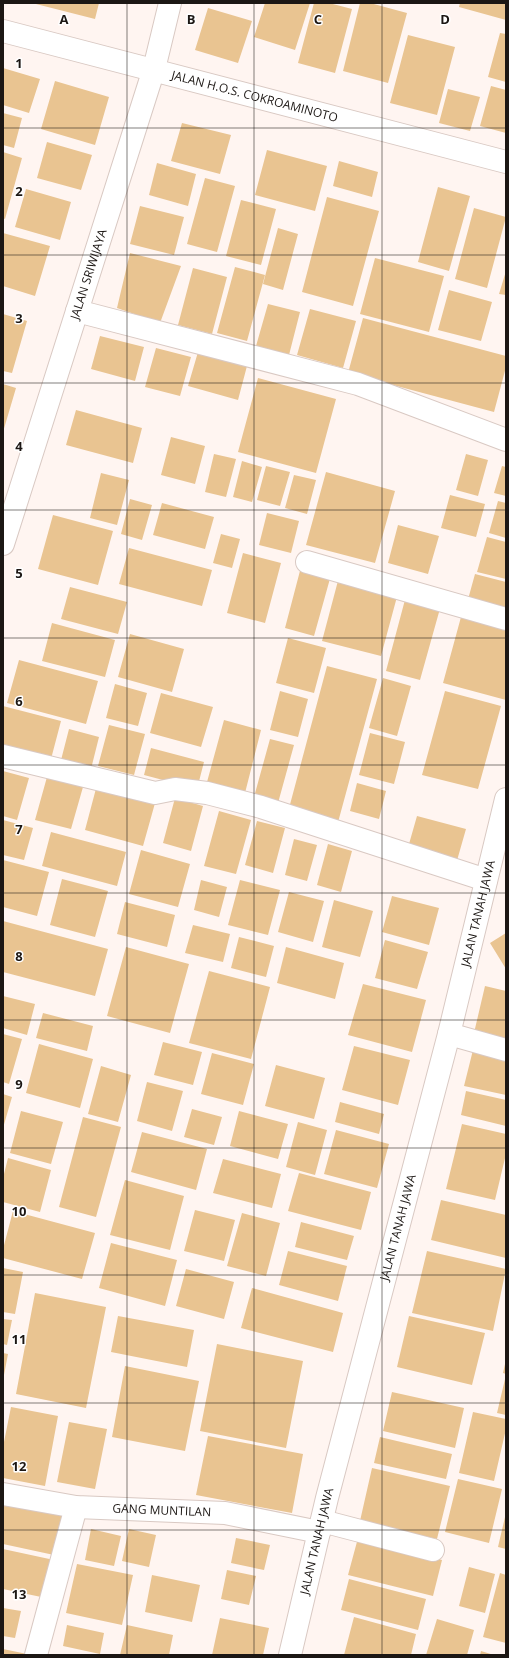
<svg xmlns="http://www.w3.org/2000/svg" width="509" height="1658" viewBox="0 0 509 1658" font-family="'Open Sans',sans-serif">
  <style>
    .building { fill: #e9c491 }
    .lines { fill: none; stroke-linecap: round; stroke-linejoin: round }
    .minor-casing { stroke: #d9c9c3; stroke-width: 24 }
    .tertiary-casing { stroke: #d9c9c3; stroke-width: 24 }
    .minor { stroke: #fff; stroke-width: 22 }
    .tertiary { stroke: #fff; stroke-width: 22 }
    .grid { fill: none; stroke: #1c1714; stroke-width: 1; stroke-opacity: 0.55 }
    .labels { text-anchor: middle; stroke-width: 3; stroke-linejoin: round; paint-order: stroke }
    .street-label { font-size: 12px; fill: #1c1714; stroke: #fff }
    .grid-label { font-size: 13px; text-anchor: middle; font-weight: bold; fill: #1c1714; stroke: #fff; stroke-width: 3; stroke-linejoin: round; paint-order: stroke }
  </style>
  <rect width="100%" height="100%" fill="#fff5f1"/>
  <!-- building -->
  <path class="building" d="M32,3H99L95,19Z
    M265,3H310L295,50L254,37Z
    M314,3H329L352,9L335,73L298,63Z
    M360,3H370L407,13L388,83L343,71Z
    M460,3H506V20L459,7Z
    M208,8L252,21L238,63L195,50Z
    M500,33L506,34V82L488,77Z
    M408,35L455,47L437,115L390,103Z
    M3,68L40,79L29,113L3,105Z
    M55,81L109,97L95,145L41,129Z
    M491,86L506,90V133L480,126Z
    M448,89L480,97L470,131L439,123Z
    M3,113L22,118L14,148L3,145Z
    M182,123L231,135L220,174L171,161Z
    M47,142L92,155L81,190L37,178Z
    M267,150L327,166L315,211L255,195Z
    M3,152L22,158L5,219L3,218Z
    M339,161L378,172L372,197L333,186Z
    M157,163L196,174L188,206L149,195Z
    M205,178L235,186L217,252L187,244Z
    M438,187L470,196L449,271L418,262Z
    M26,189L71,202L60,240L15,227Z
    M327,197L379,211L353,306L302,292Z
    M241,200L276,209L261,265L226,256Z
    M140,206L184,217L174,255L130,244Z
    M474,208L506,217L487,288L455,279Z
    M278,228L298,234L283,290L263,284Z
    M3,233L50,246L35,296L3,286Z
    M130,253L181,266L160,323L117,308Z
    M375,258L444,276L429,332L360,314Z
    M235,267L265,275L247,341L217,333Z
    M193,268L227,277L212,334L178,325Z
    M506,271V295L499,294Z
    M449,290L492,302L481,341L438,330Z
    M268,304L300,312L289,355L256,346Z
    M310,309L356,321L343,368L297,355Z
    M3,314L27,321L12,373L3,371Z
    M363,318L506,356V367L494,412L348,373Z
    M100,336L144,347L135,381L91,369Z
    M156,348L191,357L180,396L145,387Z
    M198,352L247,366L238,400L188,386Z
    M258,378L336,399L316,473L238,452Z
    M3,384L16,388L3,432Z
    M76,410L142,428L133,463L66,445Z
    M171,437L205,446L195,484L161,475Z
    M214,454L236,459L226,497L205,492Z
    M466,454L488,460L478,496L456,490Z
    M242,461L262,467L252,502L233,497Z
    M266,466L290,472L280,506L257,500Z
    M502,466L506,467V496L494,493Z
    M326,472L395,491L375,563L306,545Z
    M101,473L129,480L117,525L90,518Z
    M294,475L316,480L307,514L285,508Z
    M450,495L485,504L476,537L441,528Z
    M130,499L152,505L142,540L121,534Z
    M498,501L506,503V538L489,533Z
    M162,503L214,517L205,549L153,535Z
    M267,513L299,521L291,553L259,545Z
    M53,515L113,531L98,585L38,569Z
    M398,525L439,536L428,574L388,563Z
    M221,534L240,539L232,568L213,563Z
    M487,537L506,542V579L477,572Z
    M129,548L212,570L202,606L119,584Z
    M243,553L281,563L265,623L227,613Z
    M301,567L331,575L314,636L285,628Z
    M475,574L506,582V614L467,603Z
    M339,577L398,593L381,656L322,641Z
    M70,587L127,602L118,634L61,619Z
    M406,596L441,605L420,680L386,671Z
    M461,617L506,629V700L443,683Z
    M52,623L115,640L105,677L42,661Z
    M130,634L184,649L172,692L118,677Z
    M288,638L326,648L314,693L276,683Z
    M19,660L98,681L86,724L7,703Z
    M327,666L377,679L337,826L288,812Z
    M383,678L411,686L397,736L369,728Z
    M115,684L147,693L138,726L106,718Z
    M280,691L308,699L298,737L270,730Z
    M445,691L501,706L478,789L422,775Z
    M161,693L213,707L201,747L150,733Z
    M3,706L61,721L51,759L3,747Z
    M224,720L261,730L245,793L207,782Z
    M109,725L145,734L134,775L98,766Z
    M69,729L99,737L90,773L60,764Z
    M370,733L405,742L394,784L359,775Z
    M270,739L294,745L278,803L254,797Z
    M151,748L204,762L197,789L144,775Z
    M3,771L29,778L17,820L3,816Z
    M47,777L83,787L71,829L35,820Z
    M98,781L157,796L143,846L85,830Z
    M357,783L386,791L379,819L350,811Z
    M175,798L203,806L191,851L163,843Z
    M219,811L251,820L236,874L204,866Z
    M417,816L466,829L456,864L407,851Z
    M3,820L33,828L24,860L3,855Z
    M257,821L285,828L273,873L245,865Z
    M51,832L126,852L117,886L42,866Z
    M294,839L317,845L307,881L285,875Z
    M328,844L352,851L341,892L317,885Z
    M141,850L190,864L178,907L129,894Z
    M3,860L49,872L37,916L3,907Z
    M62,879L108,891L95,937L50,925Z
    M201,880L227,887L219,917L194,910Z
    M240,880L280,890L268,935L228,925Z
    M289,892L324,901L313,942L278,932Z
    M392,896L439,908L429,945L382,932Z
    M334,900L373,911L360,957L322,947Z
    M125,902L175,915L167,947L117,934Z
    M3,921L108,949L95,996L3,972Z
    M193,925L230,934L223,962L185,953Z
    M506,933V969L490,943Z
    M239,937L274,946L266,977L231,968Z
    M385,940L428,952L417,989L375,978Z
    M126,947L189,964L170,1033L107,1016Z
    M286,947L344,963L335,999L277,983Z
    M209,971L270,987L251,1059L189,1043Z
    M363,984L426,1000L412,1052L348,1035Z
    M485,986L506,991V1040L474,1033Z
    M3,996L35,1004L27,1035L3,1028Z
    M43,1013L93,1026L87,1051L36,1038Z
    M3,1034L22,1039L9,1084L3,1082Z
    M163,1042L202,1052L193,1085L154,1075Z
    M39,1044L93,1059L80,1108L26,1093Z
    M354,1046L410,1060L398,1105L342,1090Z
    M473,1050L506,1058V1095L464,1086Z
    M212,1053L254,1064L243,1105L201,1094Z
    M276,1065L325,1078L314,1119L265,1106Z
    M101,1066L131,1075L118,1122L88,1114Z
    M147,1082L183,1091L172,1131L137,1121Z
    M466,1091L506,1100V1126L461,1115Z
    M3,1094L12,1097L3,1128Z
    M340,1102L384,1114L379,1134L335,1122Z
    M192,1109L222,1117L214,1145L184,1137Z
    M21,1111L63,1122L51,1164L10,1153Z
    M239,1111L288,1124L278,1159L230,1146Z
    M83,1117L121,1127L96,1217L59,1207Z
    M298,1122L327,1130L315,1175L286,1167Z
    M462,1124L506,1134V1154L495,1200L446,1189Z
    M336,1130L389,1144L377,1188L324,1174Z
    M142,1132L207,1149L196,1190L131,1172Z
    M8,1158L51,1170L40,1212L3,1202V1178Z
    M223,1159L281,1174L272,1208L213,1193Z
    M299,1173L371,1192L361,1230L288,1211Z
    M125,1180L184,1196L170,1250L110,1235Z
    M441,1200L506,1215V1258L431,1240Z
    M195,1210L235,1220L224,1261L184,1251Z
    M13,1211L95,1233L82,1279L3,1258V1249Z
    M242,1213L280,1223L266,1276L227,1266Z
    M301,1222L354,1236L347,1260L295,1247Z
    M111,1243L177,1260L165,1306L99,1288Z
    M288,1251L347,1266L338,1301L279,1285Z
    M427,1251L506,1269L493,1331L412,1313Z
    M3,1268L23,1272L15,1314L3,1312Z
    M186,1269L234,1282L224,1319L176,1306Z
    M252,1288L343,1313L333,1352L241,1328Z
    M35,1293L106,1307L86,1408L16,1394Z
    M118,1316L194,1330L187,1367L111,1352Z
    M409,1316L485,1333L472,1385L397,1367Z
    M3,1319L12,1320L7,1345L3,1344Z
    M217,1344L303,1361L286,1448L200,1431Z
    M3,1353L8,1354L4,1375H3Z
    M505,1364H506V1374L503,1373Z
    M125,1366L199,1381L185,1451L112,1437Z
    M505,1379H506V1415L497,1413Z
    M392,1392L464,1408L455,1448L383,1431Z
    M11,1407L58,1416L45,1486L3,1478V1447Z
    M473,1412L506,1419V1429L494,1481L459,1473Z
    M69,1422L107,1429L95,1489L57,1482Z
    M208,1436L303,1454L292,1513L196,1495Z
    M380,1437L452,1454L446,1479L374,1463Z
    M372,1468L450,1486L437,1539L360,1521Z
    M458,1479L502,1489L489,1543L445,1532Z
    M3,1502L62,1515L54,1555L3,1544Z
    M505,1517H506V1549L498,1547Z
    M91,1529L121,1536L114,1566L85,1560Z
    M129,1529L156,1535L149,1567L122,1561Z
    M236,1538L270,1545L264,1570L231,1563Z
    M358,1538L442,1560L433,1596L348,1575Z
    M3,1549L54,1560L46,1598L3,1589Z
    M77,1564L133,1575L122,1625L66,1613Z
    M469,1567L495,1574L485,1613L459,1606Z
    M227,1570L256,1576L249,1605L221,1599Z
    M500,1573L506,1575V1643L483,1637Z
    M152,1575L200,1585L192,1622L145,1612Z
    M349,1579L426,1599L418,1630L341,1610Z
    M3,1608L21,1611L15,1638L3,1636Z
    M354,1617L416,1634L411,1655H344Z
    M220,1618L269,1628L263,1655H212Z
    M437,1619L474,1630L467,1655H426Z
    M67,1625L104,1633L100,1654L63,1646Z
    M127,1625L173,1635L169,1655H120Z
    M3,1649L27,1654V1655H3Z
    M481,1651L494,1655H480Z"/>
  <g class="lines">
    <!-- minor casing -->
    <g class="minor-casing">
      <g id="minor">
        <path d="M77,311L358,384L506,440"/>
        <path id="s1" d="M3,544L154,69L170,3"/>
        <path d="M307,562L506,619"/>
        <path d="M3,756L155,793L175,789L207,793L261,807L486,880"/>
        <path d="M449,1034L506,1050"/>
        <path id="s2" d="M3,1494L76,1507L225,1513L319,1532"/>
        <path d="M322,1521L433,1550"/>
        <path d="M36,1655L76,1507"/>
        <path id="s3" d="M290,1655L327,1498L449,1034L506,799"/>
      </g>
    </g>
    <!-- tertiary casing -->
    <g class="tertiary-casing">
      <g id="tertiary">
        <path id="s4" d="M3,31L506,162"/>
      </g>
    </g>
    <!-- minor -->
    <use href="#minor" class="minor"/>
    <!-- tertiary -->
    <use href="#tertiary" class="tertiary"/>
  </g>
  <!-- grid -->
  <path class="grid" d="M127,3V1655M254,3V1655M382,3V1655M3,128H506M3,255H506M3,383H506M3,510H506M3,638H506M3,765H506M3,893H506M3,1020H506M3,1148H506M3,1275H506M3,1403H506M3,1530H506"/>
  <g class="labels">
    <!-- street labels -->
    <g class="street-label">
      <text dy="4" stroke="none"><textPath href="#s4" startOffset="260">JALAN H.O.S. COKROAMINOTO</textPath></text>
      <text dy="4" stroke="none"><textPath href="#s1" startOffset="283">JALAN SRIWIJAYA</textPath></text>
      <text dy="4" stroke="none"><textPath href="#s3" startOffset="765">JALAN TANAH JAWA</textPath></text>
      <text dy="4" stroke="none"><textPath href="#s3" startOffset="441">JALAN TANAH JAWA</textPath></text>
      <text dy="4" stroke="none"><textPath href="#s2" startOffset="160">GANG MUNTILAN</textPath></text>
      <text dy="4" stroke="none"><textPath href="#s3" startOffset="117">JALAN TANAH JAWA</textPath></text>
    </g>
  </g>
  <g class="grid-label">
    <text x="64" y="24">A</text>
    <text x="191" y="24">B</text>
    <text x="318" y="24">C</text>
    <text x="445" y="24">D</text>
    <text x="19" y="68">1</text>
    <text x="19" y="196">2</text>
    <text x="19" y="323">3</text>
    <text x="19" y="451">4</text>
    <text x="19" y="578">5</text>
    <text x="19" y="706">6</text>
    <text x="19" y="834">7</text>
    <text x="19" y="961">8</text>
    <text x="19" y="1089">9</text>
    <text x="19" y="1216">10</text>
    <text x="19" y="1344">11</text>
    <text x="19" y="1471">12</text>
    <text x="19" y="1599">13</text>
  </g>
  <!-- border -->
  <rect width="509" height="1658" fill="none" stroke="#1c1714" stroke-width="8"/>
</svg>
